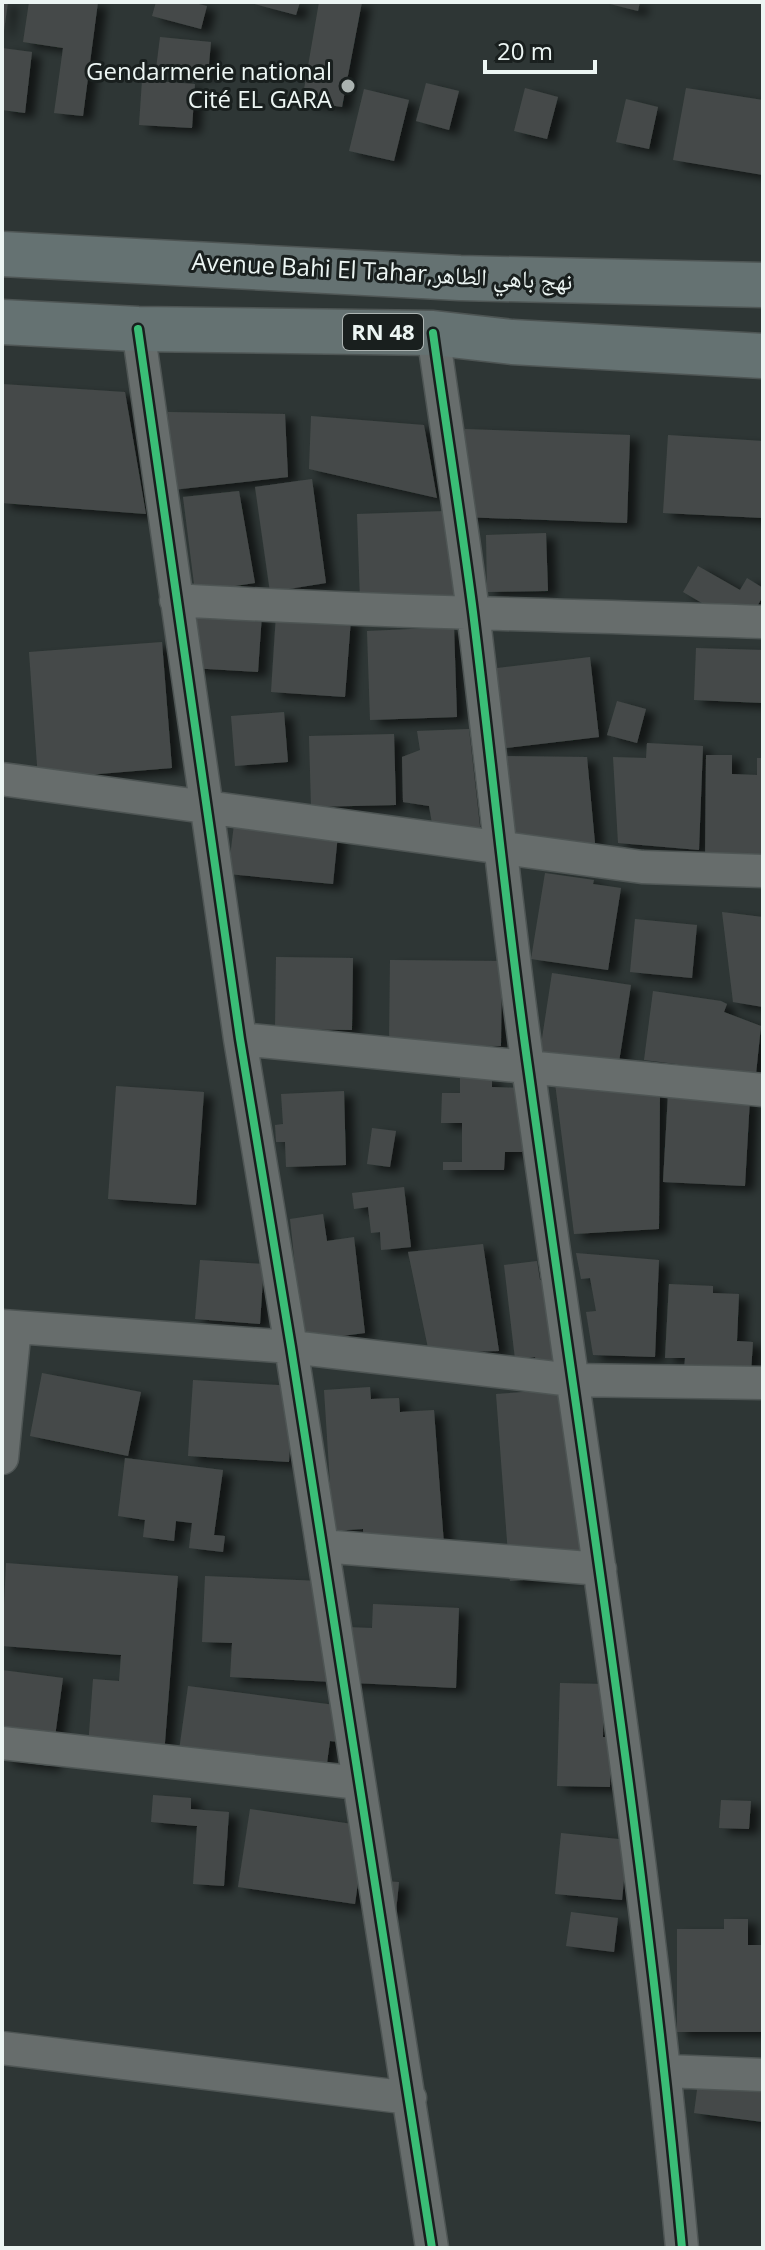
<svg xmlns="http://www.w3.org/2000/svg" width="765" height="2250" viewBox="0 0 765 2250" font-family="'Open Sans','Noto Naskh Arabic',sans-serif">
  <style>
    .building { fill: #454a49; filter: url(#shadow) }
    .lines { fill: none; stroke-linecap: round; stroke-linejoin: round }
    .street-casing { stroke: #4e5554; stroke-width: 35 }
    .primary-casing { stroke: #4e5554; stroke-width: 47 }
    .street { stroke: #676d6c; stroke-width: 32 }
    .primary { stroke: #657272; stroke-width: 44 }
    .cycleway-casing { stroke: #191f1e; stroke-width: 13 }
    .cycleway { stroke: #3abd76; stroke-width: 8 }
    .poi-dot { fill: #aab2b0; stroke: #191f1e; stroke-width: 3 }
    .labels { text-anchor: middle; stroke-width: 6; stroke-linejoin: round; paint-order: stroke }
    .shield { fill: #191f1e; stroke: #adb5b3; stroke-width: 2 }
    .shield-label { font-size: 22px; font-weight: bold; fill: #ecf5f3 }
    .poi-label { font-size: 24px; fill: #ecf5f3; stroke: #191f1e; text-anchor: end }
    .street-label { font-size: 24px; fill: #ecf5f3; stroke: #191f1e }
  </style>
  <defs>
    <filter id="shadow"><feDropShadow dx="9" dy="5" stdDeviation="4" flood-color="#0009"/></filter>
  </defs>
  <rect width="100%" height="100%" fill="#2e3635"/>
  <!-- building -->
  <path class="building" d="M2,2H8L4,31H2Z
    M29,2H98L83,116L54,113L63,48L23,42Z
    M156,2H190L207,6L201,29L152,16Z
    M247,2H300L296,15Z
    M319,2H362L342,107L302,101Z
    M602,2H640L638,11Z
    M160,37L211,42L208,75L156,69Z
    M2,48L32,52L25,113L2,110Z
    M142,80L195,84L192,128L139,125Z
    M426,83L459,91L449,130L416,121Z
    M525,88L558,97L547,139L514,131Z
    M686,88L763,100V175L673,160Z
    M364,89L409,100L394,161L349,151Z
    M626,99L658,107L649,149L616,142Z
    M2,384L125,392L146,514L2,503Z
    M168,412L285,414L288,477L172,490Z
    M311,416L424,425L437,498L309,469Z
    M465,429L630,435L627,523L462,517Z
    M668,435L763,441V518L663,513Z
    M312,479L326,583L270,592L255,487Z
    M239,491L255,583L195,592L183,497Z
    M446,511L462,603L360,600L357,514Z
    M546,533L548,591L487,592L486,535Z
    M698,566L740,590L747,578L763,588V596L745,628L683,592Z
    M193,610L262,614L258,672L190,668Z
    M276,615L351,619L345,697L271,692Z
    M454,627L457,717L370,720L367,631Z
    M162,642L172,768L38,779L29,652Z
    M696,648L763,650V703L694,700Z
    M590,657L599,737L498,749L489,669Z
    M617,701L646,709L637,743L607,735Z
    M284,712L288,762L235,766L231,716Z
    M469,729L481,835H434L429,806L403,802L402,757L420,750L417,731Z
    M394,734L396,805L311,807L309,736Z
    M647,743L703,746L699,850L618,843L613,757L646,758Z
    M706,755H732V774L757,775V758H763L761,863H705Z
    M501,756L587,757L595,843L513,841Z
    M234,824L338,834L333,884L228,874Z
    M545,873L594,880L593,884L621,888L608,970L531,959Z
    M722,912L763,917V1007L733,1002Z
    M635,919L697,925L692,978L630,972Z
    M276,957L353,958L352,1030L275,1029Z
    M390,960L502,961L501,1046L389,1045Z
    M552,973L631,985L617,1075L539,1058Z
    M653,991L721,1001L727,1004L724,1012L761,1026L756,1074L644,1060Z
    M460,1078H492V1087L527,1088L523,1114L522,1152H505L504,1170H443V1162H462V1123H441L442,1093H460Z
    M555,1083L660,1088L659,1229L574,1234Z
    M116,1086L204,1092L196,1205L108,1199Z
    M344,1091L346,1165L286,1167L285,1142H276L275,1125L283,1124L281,1094Z
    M668,1094L750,1098L745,1186L663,1182Z
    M372,1128L396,1131L390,1167L367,1164Z
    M404,1187L411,1247L381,1250L380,1232L371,1233L368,1207L354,1209L352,1193Z
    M323,1214L327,1241L354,1237L365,1333L303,1341L290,1219Z
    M483,1244L499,1351L429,1353L408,1252Z
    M576,1253L659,1260L655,1357L593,1355L586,1312L596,1311L590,1278L581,1279Z
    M200,1260L264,1264L260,1324L195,1319Z
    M537,1261L540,1280L552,1279L562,1365L536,1368L535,1357L515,1359L504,1265Z
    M669,1284L713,1286V1293L739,1294L737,1341L753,1342L751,1372L684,1370L685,1358H665Z
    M42,1373L141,1392L128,1456L30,1436Z
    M193,1380L294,1386L289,1462L188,1456Z
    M370,1387L371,1399L399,1398L400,1412L434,1410L445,1558L365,1564L363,1529L333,1531L324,1390Z
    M575,1388L589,1575L510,1581L496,1394Z
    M125,1458L223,1470L214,1535L225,1536L223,1552L189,1548L192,1523L176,1521L174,1541L143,1537L145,1520L118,1516Z
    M6,1563L178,1576L164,1755L87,1761L93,1679L119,1681L121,1655L2,1646Z
    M205,1576L321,1581L319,1626L372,1628L373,1604L459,1608L456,1688L230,1677L232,1643L202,1642Z
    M2,1670L63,1678L51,1766L4,1760L8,1729H2Z
    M560,1683L604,1684L603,1737H611L610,1787L557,1786Z
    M188,1686L343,1706L339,1742L330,1741L325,1778L179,1751Z
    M153,1795L191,1798V1809L229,1812L224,1886L193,1884L197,1826L151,1822Z
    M721,1800L751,1801L749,1829L719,1828Z
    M250,1809L366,1826L355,1904L238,1887Z
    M561,1833L628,1840L622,1900L555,1894Z
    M381,1881L399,1882L396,1912L378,1910Z
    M571,1912L618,1918L614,1952L566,1946Z
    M724,1919H748V1945H763V2032H677V1929H724Z
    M700,2067L763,2075V2122L694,2113Z"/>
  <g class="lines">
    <!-- street casing -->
    <g class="street-casing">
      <path id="street" d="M138,329L240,1039L291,1347L432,2248
        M433,333C446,426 461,519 473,612C492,766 507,920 529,1074C583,1465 646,1855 682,2248
        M176,600C372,612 567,615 763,622
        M2,779L642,867L763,871
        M240,1039L763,1090
        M2,1326L291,1347L572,1380L763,1383
        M2,1458L15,1327
        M322,1546L600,1569
        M2,1743L359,1783
        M2,2048L410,2098
        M666,2071L763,2075"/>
    </g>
    <!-- primary casing -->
    <g class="primary-casing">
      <path id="primary" d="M2,254L460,278L763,285
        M2,322L138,329L433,333L512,342L763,356"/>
    </g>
    <!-- street -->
    <use href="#street" class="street"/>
    <!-- primary -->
    <use href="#primary" class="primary"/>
    <!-- cycleway casing -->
    <g class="cycleway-casing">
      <path id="cycleway" d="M138,329L240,1039L291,1347L432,2248
        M433,333C446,426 461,519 473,612C492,766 507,920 529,1074C583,1465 646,1855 682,2248"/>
    </g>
    <!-- cycleway -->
    <use href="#cycleway" class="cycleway"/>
  </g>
  <!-- markers -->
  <circle class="poi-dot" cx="348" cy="86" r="8"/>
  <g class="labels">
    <!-- shield labels -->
    <rect class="shield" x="343" y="314" width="80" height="36" rx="6"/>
    <g class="shield-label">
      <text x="383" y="340">RN 48</text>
    </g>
    <!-- poi labels -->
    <g class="poi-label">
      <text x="332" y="80">Gendarmerie national<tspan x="332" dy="28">Cité EL GARA</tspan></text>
    </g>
    <!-- street labels -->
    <g class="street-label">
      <text transform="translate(382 272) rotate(3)" y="8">Avenue Bahi El Tahar,نهج باهي الطاهر</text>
    </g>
  </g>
  <!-- border -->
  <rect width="765" height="2250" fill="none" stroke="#ecf5f3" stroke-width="8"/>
  <!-- scale -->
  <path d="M485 60v12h110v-12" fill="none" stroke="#ecf5f3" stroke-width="4"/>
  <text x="497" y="60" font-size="24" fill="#ecf5f3" stroke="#191f1e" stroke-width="6" paint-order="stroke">20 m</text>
</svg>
